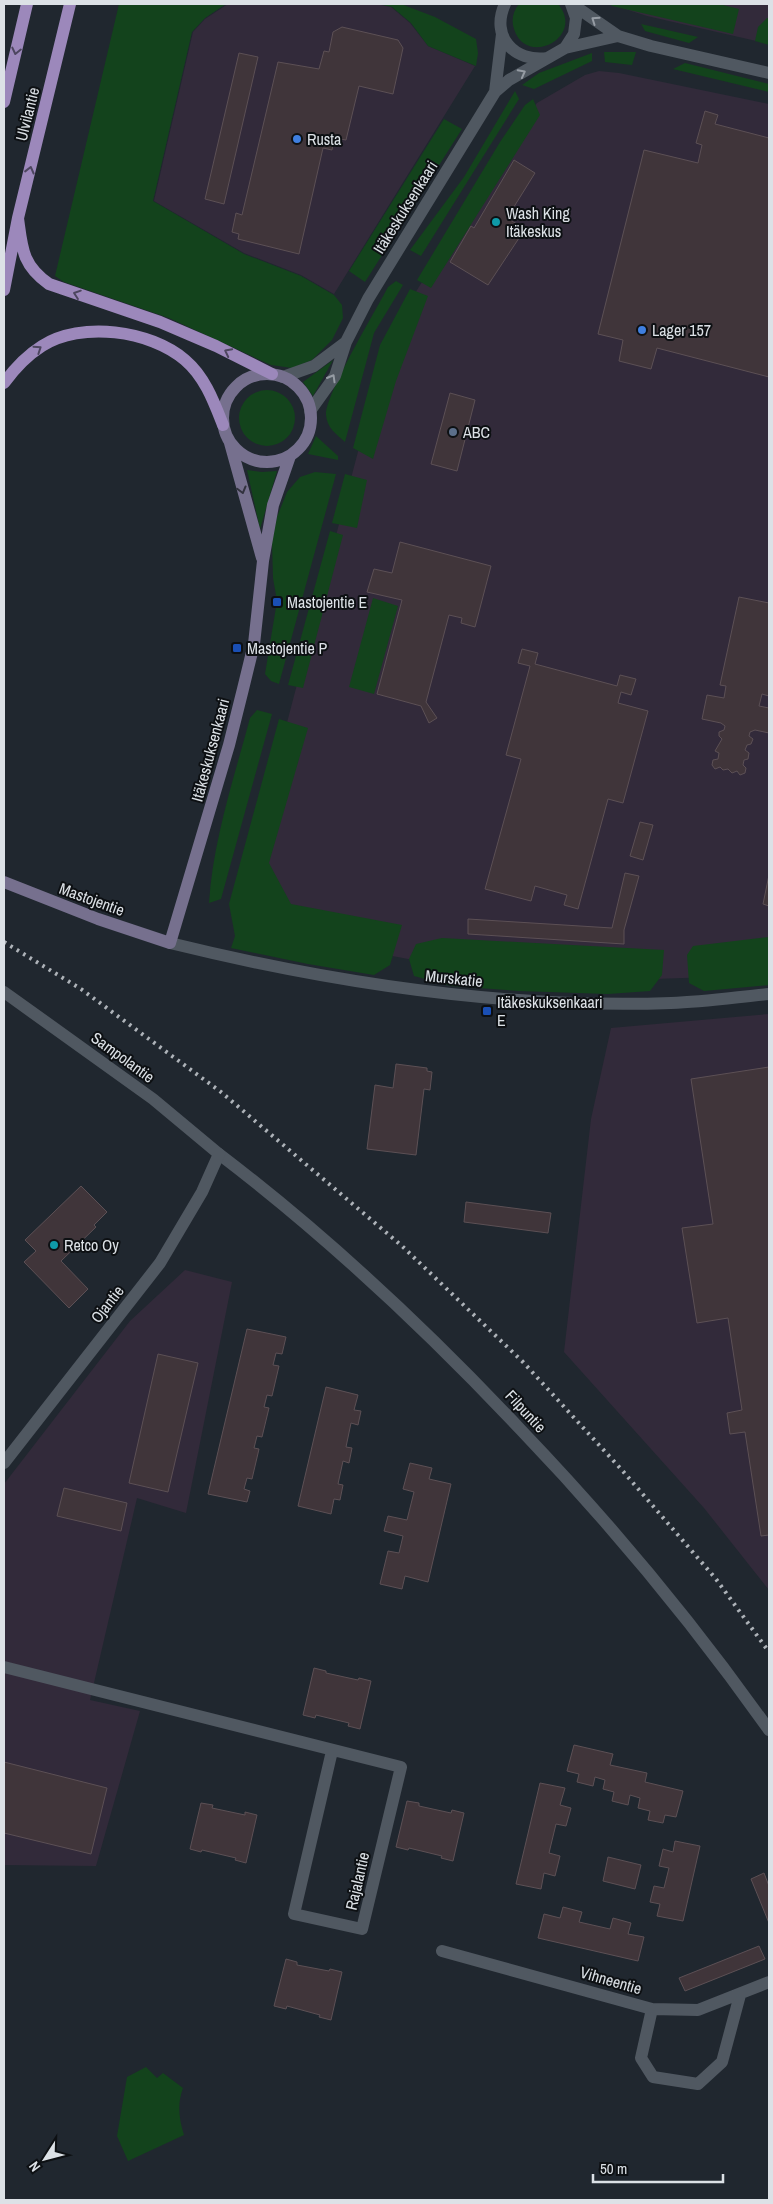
<svg xmlns="http://www.w3.org/2000/svg" width="773" height="2204" viewBox="0 0 773 2204" font-family="'Archivo Narrow',sans-serif">
  <style>
    .commercial { fill: #322a3a }
    .green { fill: #13431c }
    .building { fill: #40353a; stroke: #5c5055 }
    .lines { fill: none; stroke-linecap: round; stroke-linejoin: round }
    .minor { stroke: #505861; stroke-width: 12 }
    .tertiary { stroke: #505861; stroke-width: 12 }
    .secondary { stroke: #76708e; stroke-width: 12 }
    .primary { stroke: #9c88bb; stroke-width: 12 }
    .rail { stroke: #aeb3b9; stroke-width: 4; stroke-dasharray: 2.5 5; stroke-linecap: butt }
    .oneway { stroke: #969ca4 }
    .oneway2 { stroke: #4d465f }
    .oneway3 { stroke: #32323e }
    .shop-dot { fill: #3f7fe0; stroke: #0d1013; stroke-width: 2 }
    .culture-dot { fill: #0f9aa8; stroke: #0d1013; stroke-width: 2 }
    .service-dot { fill: #5c6f8a; stroke: #0d1013; stroke-width: 2 }
    .transit-dot { fill: #1a4fb4; stroke: #0d1013; stroke-width: 2 }
    .labels { text-anchor: middle; stroke-width: 4; stroke-linejoin: round; paint-order: stroke }
    .street-label { font-size: 16px; fill: #dce1e6; stroke: #0d1013 }
    .poi-label { font-size: 16px; fill: #dce1e6; stroke: #0d1013; text-anchor: start }
  </style>
  <rect width="100%" height="100%" fill="#20272f"/>
  <!-- commercial -->
  <path class="commercial" d="M228,4H375L391,7L410,23L428,46L475,66L334,294L301,275L244,253L154,201L193,32L205,19Z
    M610,4H769V44L647,16Z
    M599,71L619,73L769,104V975L535,983L276,934L245,883L371,402L393,328L527,116L537,103L585,75Z
    M769,1014V1590L704,1508L564,1352L591,1119L611,1028Z
    M185,1270L232,1282L186,1513L137,1498L90,1700L140,1711L96,1866L4,1865V1484L130,1321Z"/>
  <!-- green -->
  <path class="green" d="M119,4H226L205,18L192,32L153,201L244,254L301,276L334,295L342,305L343,318L332,340L312,360L292,368L271,365L169,318L64,282L55,276Z
    M379,4H401L435,17L476,39L478,53L476,66L428,46L411,23L392,7Z
    M519,4H558C586,37 526,68 514,29C511,20 513,11 519,4Z
    M610,4H719L739,9L733,34L612,6Z
    M767,18H769V45L755,41L758,27Z
    M641,24L698,37L689,43L645,31Z
    M604,52H636L632,65L605,62Z
    M592,53V61L534,89L522,85L539,73Z
    M685,63L769,84V92L673,69Z
    M515,91L519,99L421,256L410,250L464,177Z
    M533,99L540,115L431,288L417,280L500,142L525,105Z
    M444,119L462,129L365,282L349,271Z
    M396,281L403,285L374,333L345,442C336,434 327,428 326,415C325,395 376,310 388,287Z
    M410,289L428,296L396,381L373,459L353,448L380,345Z
    M333,360L313,396L303,382Z
    M239 418a28 28 0 1 1 56 0a28 28 0 1 1-56 0Z
    M316,436L338,456V460L308,454Z
    M247,470L262,472L277,471L260,529Z
    M315,472L336,474L279,684L271,681L265,674L277,601L273,578L272,542L277,517L287,492L300,477Z
    M345,474L367,480L357,528L332,523Z
    M330,531L343,535L303,688L288,685Z
    M373,598L398,606L374,694L349,687Z
    M257,710L272,714L221,899L209,903C213,840 234,778 250,718Z
    M279,719L308,728L269,863L291,904L402,925L390,965L374,975L308,964L231,948L235,936L229,904Z
    M769,937V985L704,991L689,983L687,955L693,946Z
    M442,938L664,950L662,975L650,991L608,994L519,991L451,986L414,976L409,959L416,944Z
    M146,2067L157,2078L163,2073L183,2088C177,2104 179,2119 184,2135L128,2161L117,2136L127,2077Z"/>
  <!-- building -->
  <path class="building" d="M342,27L398,40L403,48L393,94L359,86L346,140L334,138L332,150L323,148L299,254L238,239L239,234L232,232L236,213L242,215L278,62L319,69L324,51L329,52L333,32Z
    M239,53L258,57L224,204L205,199Z
    M705,111L718,115L715,124L769,138V377L657,348L651,369L619,361L623,340L598,334L644,150L698,163L702,145L696,143Z
    M514,160L535,173L507,218L525,229L488,285L450,262L471,226L474,228Z
    M450,393L475,400L457,471L431,464Z
    M400,542L491,566L475,627L461,623L462,618L449,615L426,702L437,718L429,723L421,706L377,694L402,600L367,592L374,569L392,573Z
    M739,597L769,603V696L762,694L759,706L769,708V733L755,730L750,732L749,736L753,739L751,744L747,745L745,750L749,753L748,759L744,760L743,765L746,768L745,773L740,775L737,771L732,773L728,769L723,770L720,767L715,769L712,765L713,760L718,759L719,753L715,751L722,739L719,736V732L724,730L725,726L721,723L702,719L707,695L724,698L726,686L720,685Z
    M522,649L538,653L535,664L617,686L620,675L636,679L631,695L621,692L618,703L648,711L623,803L608,799L578,909L564,905L567,895L535,886L531,901L485,889L521,759L506,755L530,666L518,663Z
    M640,822L653,825L643,860L630,856Z
    M625,873L639,876L624,930V944L468,934V919L612,928Z
    M769,875V906L763,904Z
    M396,1064L427,1068V1071L432,1072L430,1090L424,1089L416,1155L367,1149L375,1085L393,1088Z
    M769,1067V1535L761,1536L745,1432L730,1434L727,1413L742,1410L728,1318L697,1323L682,1228L713,1224L691,1079Z
    M81,1186L107,1212L94,1225L96,1227L61,1261L88,1289L69,1308L24,1262L36,1251L25,1240Z
    M466,1202L551,1213L548,1233L464,1222Z
    M247,1329L286,1337L282,1354L276,1353L273,1365L279,1366L272,1396L267,1395L264,1407L269,1408L262,1437L257,1436L254,1448L259,1449L252,1479L247,1478L244,1489L250,1491L247,1502L208,1494Z
    M158,1354L198,1363L168,1492L129,1483Z
    M326,1387L358,1395L354,1410L361,1411L358,1425L351,1423L346,1447L352,1448L349,1463L343,1461L338,1484L343,1485L340,1500L334,1499L331,1514L298,1506Z
    M410,1463L432,1468L429,1479L451,1484L428,1582L405,1576L402,1589L380,1584L388,1551L399,1553L403,1536L384,1531L388,1516L407,1520L414,1492L403,1489Z
    M64,1488L127,1503L121,1531L57,1516Z
    M314,1668L326,1671V1673L358,1680L359,1678L371,1681L360,1729L348,1726L349,1723L316,1715L315,1718L303,1715Z
    M574,1745L613,1754L610,1765L647,1773L645,1782L683,1791L676,1817L665,1815L663,1823L648,1820L650,1811L638,1808L640,1798L630,1795L628,1805L612,1801L614,1792L603,1789L605,1780L595,1777L593,1786L577,1782L579,1774L567,1771Z
    M4,1762L107,1788L91,1854L4,1833Z
    M540,1783L565,1788L560,1805L571,1808L566,1826L556,1824L549,1853L560,1856L555,1876L544,1873L541,1889L516,1884Z
    M407,1801L419,1803V1806L451,1813L452,1810L464,1813L453,1861L441,1858L442,1856L409,1848L408,1850L396,1847Z
    M201,1803L213,1805L212,1808L245,1815V1812L257,1815L246,1863L235,1860L236,1858L202,1850L201,1852L190,1849Z
    M675,1841L700,1846L683,1921L657,1916L660,1904L650,1902L654,1886L664,1888L669,1868L659,1866L663,1849L673,1852Z
    M608,1857L641,1865L635,1889L603,1881Z
    M764,1873L769,1886V1923L751,1879Z
    M563,1907L582,1912L579,1922L610,1929L613,1918L631,1923L628,1934L644,1937L638,1961L538,1938L544,1914L560,1918Z
    M759,1946L765,1959L685,1991L679,1978Z
    M286,1959L297,1962V1965L329,1971L330,1969L342,1972L331,2020L319,2017L320,2015L287,2006L286,2009L274,2006Z"/>
  <g class="lines">
    <!-- minor -->
    <path class="minor" d="M219,1154C328,1237 427,1330 521,1430C611,1524 694,1624 769,1730
      M4,1667L401,1767L362,1929L294,1914L332,1751
      M442,1951L652,2009L698,2010L769,1982
      M652,2009L641,2058L653,2077L698,2084L722,2062L740,1995"/>
    <!-- tertiary -->
    <path class="tertiary" d="M505,4C490,36 514,63 548,58
      M572,4L618,36L651,46L769,73
      M565,48L618,36
      M495,92L502,34
      M283,377L314,366L346,342
      M310,411L335,376L346,342L368,299L495,92L509,80L565,48L574,34L576,18L571,4
      M170,943C333,983 503,1009 671,1003C704,1002 737,997 769,994
      M4,992L153,1099L219,1154L202,1192L160,1263L4,1463"/>
    <!-- secondary -->
    <path class="secondary" d="M223 418a44 44 0 1 1 88 0a44 44 0 1 1-88 0Z
      M230,443L262,558
      M4,882L98,919L170,943L229,745L243,689L254,644L263,561L273,505L290,456"/>
    <!-- primary -->
    <path class="primary" d="M4,102L27,4
      M18,218C22,248 22,265 49,284L160,322L216,346L272,374
      M4,290L18,218L70,4
      M4,383C15,368 26,356 42,346C81,321 150,330 185,360C205,377 214,402 223,425"/>
    <!-- rail -->
    <path class="rail" d="M4,942L81,989L221,1092L402,1246L523,1362L621,1469L716,1579L769,1652"/>
  </g>
  <!-- one-way arrows -->
  <defs><path id="oneway-chevron" d="M-2-3.5L2.5 0L-2 3.5" fill="none" stroke-width="1.6" stroke-linecap="round" stroke-linejoin="round" transform="scale(1.25)"/></defs>
  <g class="oneway">
    <use href="#oneway-chevron" transform="translate(595 20) rotate(-145)"/>
    <use href="#oneway-chevron" transform="translate(522 73) rotate(-28)"/>
    <use href="#oneway-chevron" transform="translate(332 378) rotate(-60)"/>
  </g>
  <g class="oneway2">
    <use href="#oneway-chevron" transform="translate(16 51) rotate(103)"/>
    <use href="#oneway-chevron" transform="translate(30 170) rotate(-76)"/>
    <use href="#oneway-chevron" transform="translate(77 294) rotate(-161)"/>
    <use href="#oneway-chevron" transform="translate(38 349) rotate(-34)"/>
    <use href="#oneway-chevron" transform="translate(228 352) rotate(-153)"/>
  </g>
  <use class="oneway3" href="#oneway-chevron" transform="translate(242 490) rotate(75)"/>
  <!-- markers -->
  <g class="shop-dot">
    <circle cx="297" cy="139" r="5"/>
    <circle cx="642" cy="330" r="5"/>
  </g>
  <g class="culture-dot">
    <circle cx="496" cy="222" r="5"/>
    <circle cx="54" cy="1245" r="5"/>
  </g>
  <circle class="service-dot" cx="453" cy="432" r="5"/>
  <g class="transit-dot">
    <rect x="272" y="597" width="10" height="10" rx="2.5"/>
    <rect x="232" y="643" width="10" height="10" rx="2.5"/>
    <rect x="482" y="1006" width="10" height="10" rx="2.5"/>
  </g>
  <g class="labels">
    <!-- street labels -->
    <g class="street-label">
      <text transform="translate(27 114) rotate(-76)" y="6">Ulvilantie</text>
      <text transform="translate(405 207) rotate(-58)" y="6">Itäkeskuksenkaari</text>
      <text transform="translate(210 750) rotate(-75)" y="6">Itäkeskuksenkaari</text>
      <text transform="translate(92 899) rotate(20)" y="6">Mastojentie</text>
      <text transform="translate(454 978) rotate(6)" y="6">Murskatie</text>
      <text transform="translate(123 1057) rotate(36)" y="6">Sampolantie</text>
      <text transform="translate(107 1304) rotate(-52)" y="6">Ojantie</text>
      <text transform="translate(526 1411) rotate(47)" y="6">Filpuntie</text>
      <text transform="translate(357 1881) rotate(-77)" y="6">Rajalantie</text>
      <text transform="translate(611 1980) rotate(16)" y="6">Vihneentie</text>
    </g>
    <!-- poi labels -->
    <g class="poi-label">
      <text x="307" y="145">Rusta</text>
      <text x="506" y="219">Wash King<tspan x="506" dy="18">Itäkeskus</tspan></text>
      <text x="652" y="336">Lager 157</text>
      <text x="463" y="438">ABC</text>
      <text x="287" y="608">Mastojentie E</text>
      <text x="247" y="654">Mastojentie P</text>
      <text x="497" y="1008">Itäkeskuksenkaari<tspan x="497" dy="18">E</tspan></text>
      <text x="64" y="1251">Retco Oy</text>
    </g>
  </g>
  <!-- border -->
  <rect width="773" height="2204" fill="none" stroke="#dce1e6" stroke-width="10"/>
  <!-- north arrow -->
  <g transform="translate(45 2159) rotate(234)" stroke="#0d1013" stroke-width="4" paint-order="stroke">
  <path d="M0-4L9 19L0 12L-9 19Z" fill="#dce1e6"/>
  <text y="-8" font-size="14" font-weight="bold" text-anchor="middle" fill="#dce1e6">N</text>
  </g>
  <!-- scale -->
  <path d="M593 2174v8h130v-8" fill="none" stroke="#dce1e6" stroke-width="2.5"/>
  <text x="600" y="2174" font-size="15" fill="#dce1e6" stroke="#0d1013" stroke-width="4" paint-order="stroke">50 m</text>
</svg>
